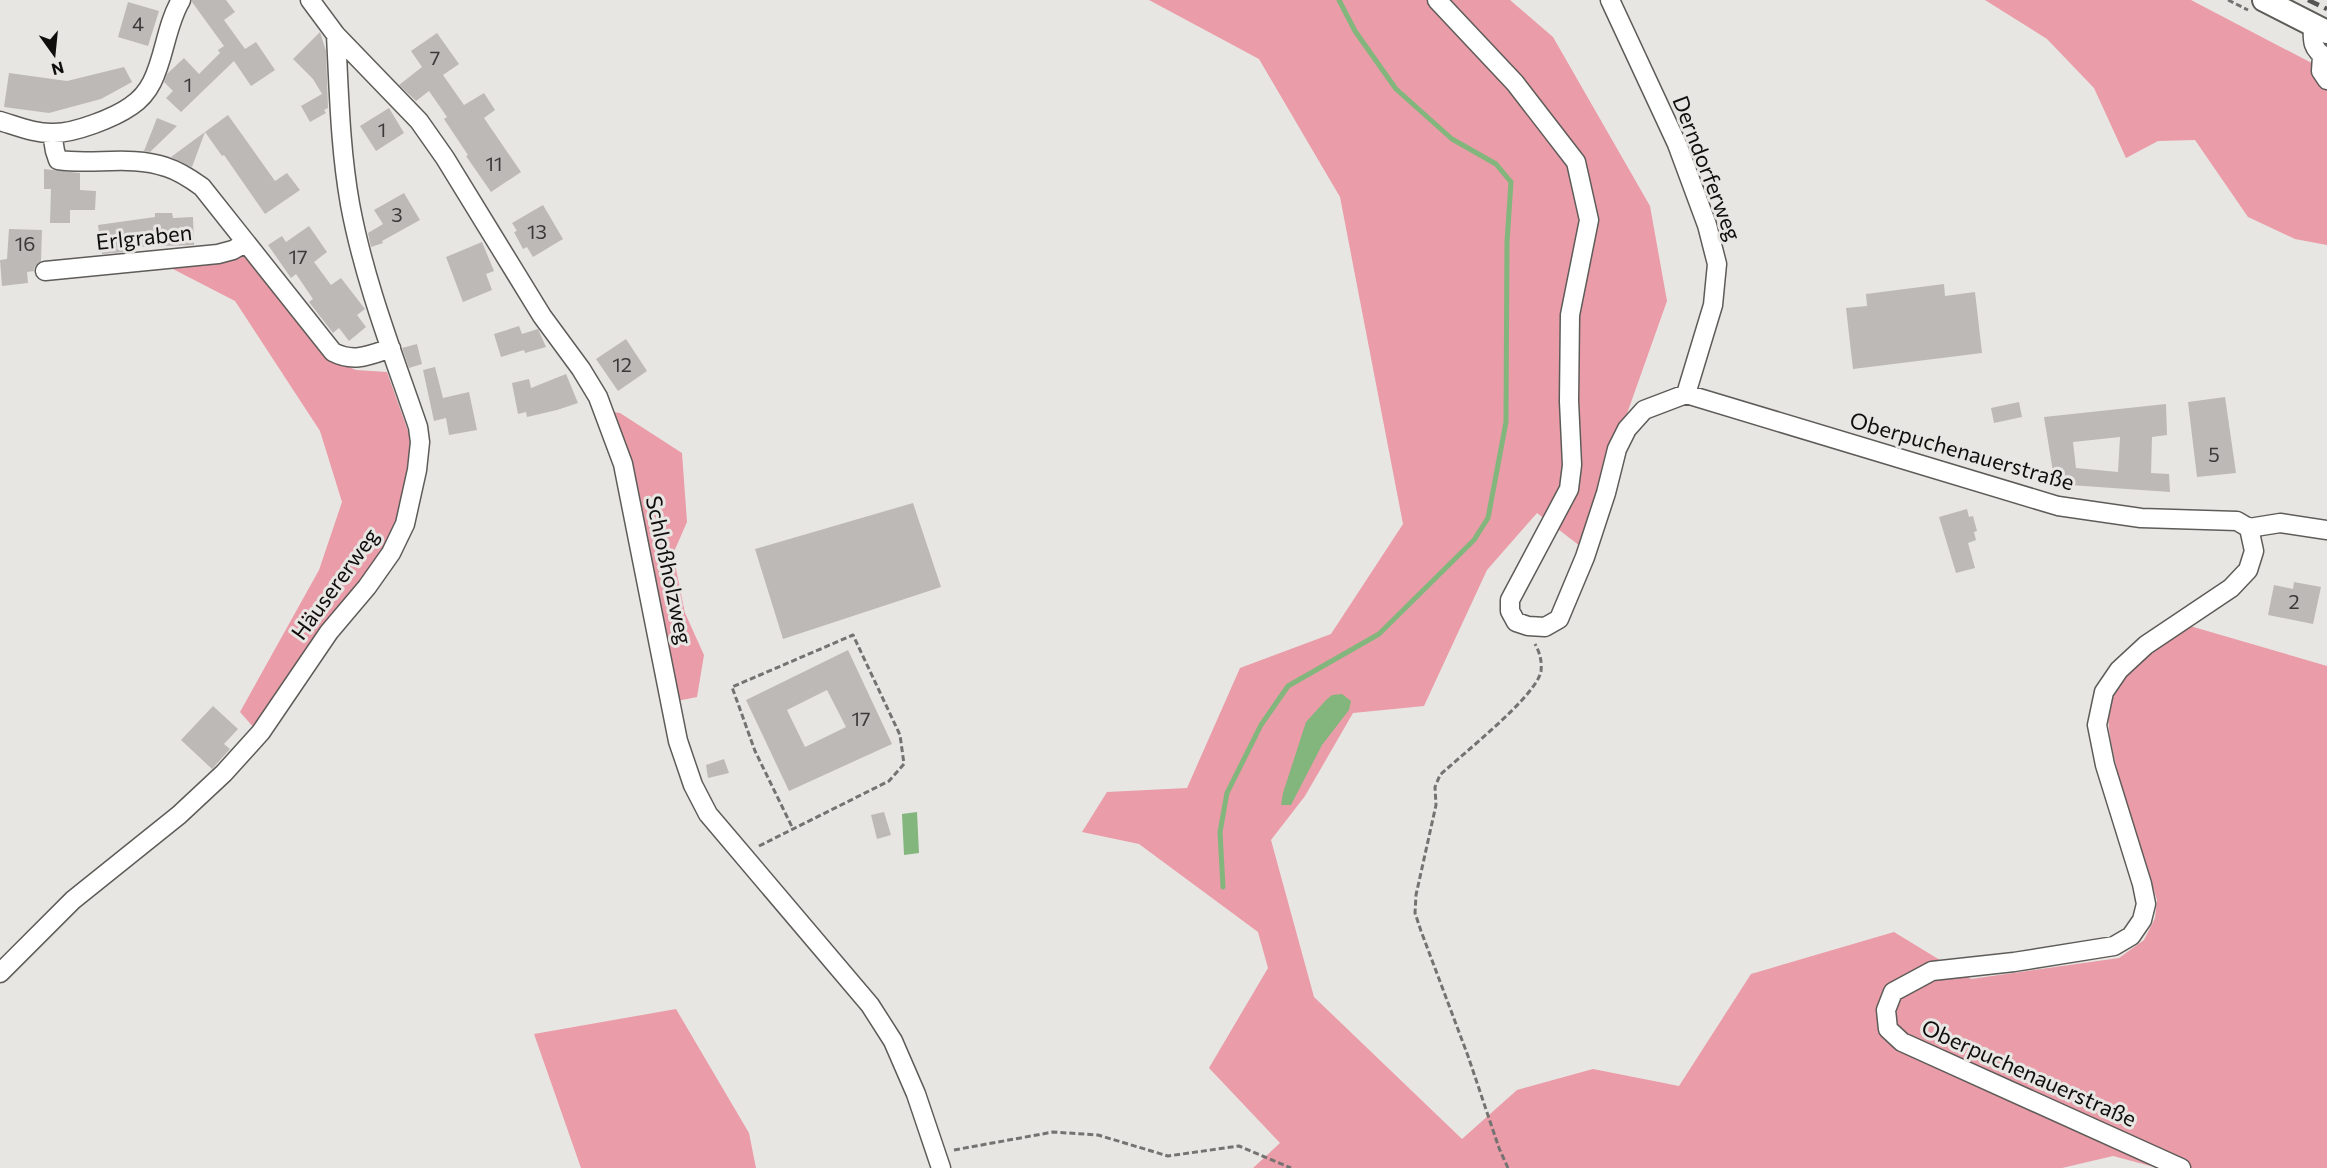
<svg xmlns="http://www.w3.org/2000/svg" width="2327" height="1168" viewBox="0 0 2327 1168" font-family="Commissioner,sans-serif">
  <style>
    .green { fill: #ea9ca8 }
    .water { fill: #82b67d }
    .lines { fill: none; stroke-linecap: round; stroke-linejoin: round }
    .stream { stroke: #82b67d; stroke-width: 5 }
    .building { fill: #bcb9b7; fill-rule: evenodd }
    .minor-casing { stroke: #5e5c59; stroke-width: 21 }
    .major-casing { stroke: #5e5c59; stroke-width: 26 }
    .path { stroke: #757371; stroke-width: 3; stroke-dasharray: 6 3; stroke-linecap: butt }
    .minor { stroke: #fff; stroke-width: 18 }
    .major { stroke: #fff; stroke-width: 22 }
    .rail { stroke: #565453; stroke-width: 4.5; stroke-dasharray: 12 6; stroke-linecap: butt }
    .labels { text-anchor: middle; stroke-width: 6; stroke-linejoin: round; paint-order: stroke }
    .number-label { font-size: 20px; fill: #3a3938 }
    .street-label { font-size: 22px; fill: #0f0e0d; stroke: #e8e6e3 }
  </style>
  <rect width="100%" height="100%" fill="#e8e6e3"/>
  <!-- green -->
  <path class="green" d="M1149,0H1510L1553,37L1650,206L1667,301L1580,546L1537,513L1487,570L1424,706L1353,713L1305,796L1271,840L1314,997L1462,1139L1517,1090L1593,1069L1679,1086L1751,974L1894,932L1971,979L2119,958L2144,940L2155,918L2157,900C2146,864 2099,734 2110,705C2124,668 2157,644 2190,626L2327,666V1168H2158L2113,1156L2062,1168H1253L1280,1143L1209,1068L1268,968L1258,932L1139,844L1082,832L1107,792L1187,788L1240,668L1331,634L1403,524L1340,197L1259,59Z
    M1985,0H2191L2327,71V245L2295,239L2248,217L2195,140L2158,141L2126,158L2094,88L2047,39Z
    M243,253L328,358L356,370L387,372L412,442L399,522L382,555L255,729L240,712L319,570L342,502L320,431L235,301L171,268Z
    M608,411L620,413L682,453L687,522L673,554L685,613L704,655L697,697L677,701Z
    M676,1009L749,1133L756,1168H581L534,1034Z"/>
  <!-- water -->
  <path class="water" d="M1342,694L1351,701L1349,710L1322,745L1291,805H1281L1283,793L1306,722L1326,700L1332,695Z
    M917,812L919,853L904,855L902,814Z"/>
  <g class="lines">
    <!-- stream -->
    <path class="stream" d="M1223,887L1220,832L1227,793L1261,725L1288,686L1379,634L1474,540L1488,518L1506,422L1507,242L1511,182L1496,164L1452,139L1396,89L1355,31L1339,0"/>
  </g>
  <!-- building -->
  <path class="building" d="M192,0H226L235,12L224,20L245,49L256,42L275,70L251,86L234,61L181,112L166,98L173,91L164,82L167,74L184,58L199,74L220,53L218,50L224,46L192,2Z
    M128,2L159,11L148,46L118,37Z
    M320,32L326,51L328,108L324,110L326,113L310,122L301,106L322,94L313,79L293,59Z
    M437,33L459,64L443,75L464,105L484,93L495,110L484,118L521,172L491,192L466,156L468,155L444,119L447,117L429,91L416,101L399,85L422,67L411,51Z
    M124,67L132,82L101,99L49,113L4,107L9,73L67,81Z
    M389,108L404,133L376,151L360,126Z
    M228,115L275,181L287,173L300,190L265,214L224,155L222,156L205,132L192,167L171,157Z
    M157,118L177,126L150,152L144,151Z
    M44,169L80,173V190L96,191L95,210H70V223H50L51,189H44Z
    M404,193L420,220L382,241L383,243L371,247L368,233L383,224L374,210Z
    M543,205L563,239L533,257L527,247L523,249L514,232L517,231L512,223Z
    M155,213H172L173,218L193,217L194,245L135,247V251L102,254L98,225L155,217Z
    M309,226L327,252L314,262L331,285L341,278L365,309L357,315L366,327L349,341L339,328L333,333L309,302L313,299L296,274L291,278L268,245L282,236L286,242Z
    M9,229L42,230L41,261L35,266L34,271L27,272L28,283L2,286L0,260L7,259Z
    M482,242L494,271L486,274L492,290L463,302L446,257Z
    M1944,284L1945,296L1975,292L1982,353L1853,369L1846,308L1867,306L1866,294Z
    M519,326L522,334L538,329L546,347L525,353L524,350L501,357L494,334Z
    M626,339L647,371L618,391L596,359Z
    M417,344L422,364L409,368L402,348Z
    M435,367L443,398L469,392L477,430L449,435L446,418L434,421L423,370Z
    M566,374L578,403L557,410L527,417L526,412L518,414L512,383L529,379L531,388Z
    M2225,397L2236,473L2197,477L2188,402Z
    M2019,402L2022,417L1994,423L1991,408Z
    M2166,404L2167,435L2152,437L2151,473L2169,474L2170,492L2055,484L2044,417ZM2120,437L2118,472L2076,468L2073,442Z
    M913,503L941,587L783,639L755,549Z
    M1967,509L1969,517L1973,516L1977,531L1974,532L1976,540L1968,543L1975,568L1956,573L1939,517Z
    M2294,582L2321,587L2313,624L2268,615L2274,585L2293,589Z
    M848,650L892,744L789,791L746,700ZM827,690L846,727L805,747L787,710Z
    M213,706L238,729L224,744L230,749L212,769L181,740Z
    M724,759L729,773L708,778L706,765Z
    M884,812L891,835L877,839L871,815Z"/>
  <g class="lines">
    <!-- minor casing -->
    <g class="minor-casing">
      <path id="minor" d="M310,0L336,35L419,121L445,158L542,316L581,369L598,397L623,464L678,741L693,785L708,814L870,1005L893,1041L916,1094L941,1168
        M1437,0L1515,83L1576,162L1589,220L1570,315L1569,401L1572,465L1569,489L1510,600V611L1516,622L1528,626L1545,627L1559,619L1585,557L1606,493L1617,449L1627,429L1644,410L1686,394L2058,506L2141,518L2237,521L2249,528L2254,551L2248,570L2231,588L2146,645L2119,670L2104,692L2097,725L2105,765L2142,884L2146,904L2142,920L2131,936L2114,946L2014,962L1932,971L1893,992L1886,1010L1888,1029L1902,1042L2181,1168
        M1610,0L1677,144L1707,225L1717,264L1713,305L1686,394
        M2313,25C2312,41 2312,50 2327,58
        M2322,56L2321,71L2327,80
        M0,121C17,126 36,134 54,133C75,133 114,118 131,106C140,100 147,92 152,82C165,56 166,25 181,0
        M52,133L55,151L58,160C93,165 132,155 166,167C179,171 191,179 202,187L333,352C354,363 370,355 391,348
        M45,271L218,254L233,250L245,243
        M2249,528L2280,523L2327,530
        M0,973L73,900L179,815L224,773L261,732L329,632L367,587L391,553L405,524L417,470L420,442L418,427C393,354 364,280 350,204C340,148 339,91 336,35"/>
    </g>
    <!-- major casing -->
    <g class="major-casing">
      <path id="major" d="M2264,0L2327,32"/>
    </g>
    <!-- path -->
    <path class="path" d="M2228,0L2248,10
      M759,846L889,781L904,764L900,735L853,635L732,687L755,751L793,829
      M954,1150L1053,1132L1098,1135L1168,1156L1239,1146L1291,1168
      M1508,1168L1499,1148L1468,1056L1421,931L1415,913L1416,895L1436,805L1435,787L1440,775C1460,756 1537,696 1541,671C1542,661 1540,653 1535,644"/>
    <!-- minor -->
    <use href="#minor" class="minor"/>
    <!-- major -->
    <use href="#major" class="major"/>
    <!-- rail -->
    <path class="rail" d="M2308,0L2327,9"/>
  </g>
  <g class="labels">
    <!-- number labels -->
    <g class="number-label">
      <text x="138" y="31">4</text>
      <text x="435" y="65">7</text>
      <text x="188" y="92">1</text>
      <text x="382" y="137">1</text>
      <text x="494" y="171">11</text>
      <text x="397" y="222">3</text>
      <text x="537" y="239">13</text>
      <text x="25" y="251">16</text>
      <text x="298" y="264">17</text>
      <text x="622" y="372">12</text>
      <text x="2214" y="462">5</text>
      <text x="2294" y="609">2</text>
      <text x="861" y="726">17</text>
    </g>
    <!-- street labels -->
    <g class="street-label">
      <text transform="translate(1707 168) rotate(69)" y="8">Derndorferweg</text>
      <text transform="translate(144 237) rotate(-6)" y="8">Erlgraben</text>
      <text transform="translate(1962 451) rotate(16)" y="8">Oberpuchenauerstraße</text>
      <text transform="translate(669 570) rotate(78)" y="8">Schloßholzweg</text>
      <text transform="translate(335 584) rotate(-54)" y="8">Häusererweg</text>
      <text transform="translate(2029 1073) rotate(24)" y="8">Oberpuchenauerstraße</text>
    </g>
  </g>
  <!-- north arrow -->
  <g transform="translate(54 54) rotate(165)" stroke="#e8e6e3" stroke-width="4.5" paint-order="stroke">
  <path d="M0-4.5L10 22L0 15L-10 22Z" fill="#0f0e0d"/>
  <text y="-9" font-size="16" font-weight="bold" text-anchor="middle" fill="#0f0e0d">N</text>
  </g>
</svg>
